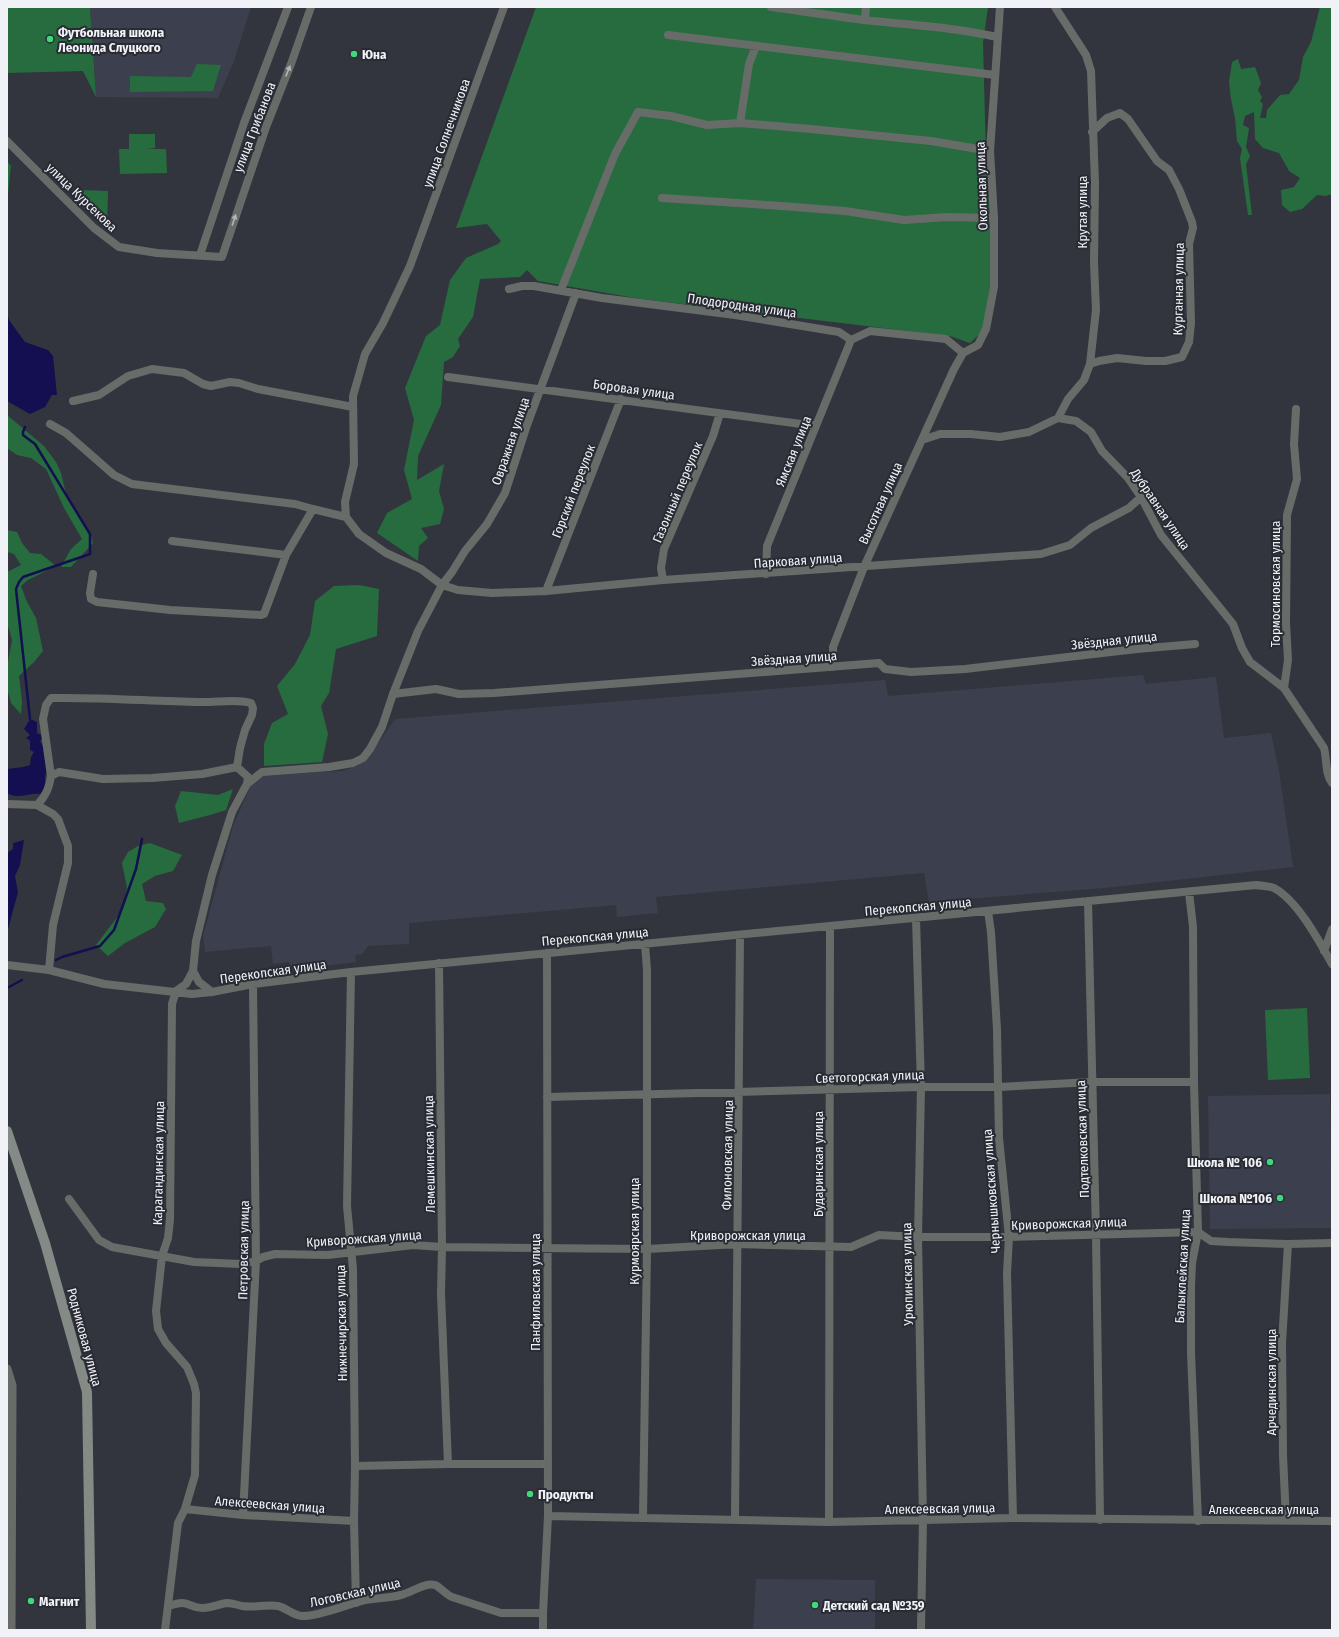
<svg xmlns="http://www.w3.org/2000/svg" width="1339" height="1637" viewBox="0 0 1339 1637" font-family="'Fira Sans Condensed',sans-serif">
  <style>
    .built { fill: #3c3f4d }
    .green { fill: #266c3f }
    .water { fill: #130f50 }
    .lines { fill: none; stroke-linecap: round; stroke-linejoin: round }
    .stream { stroke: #130f50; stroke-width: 2.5 }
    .minor { stroke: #686c69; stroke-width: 8 }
    .tertiary { stroke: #686c69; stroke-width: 9 }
    .secondary { stroke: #848a85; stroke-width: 10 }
    .oneway { fill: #b3b6b8 }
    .poi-dot { fill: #41d77c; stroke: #292b33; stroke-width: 1.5 }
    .labels { text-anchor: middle; stroke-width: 4; stroke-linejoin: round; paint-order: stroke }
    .poi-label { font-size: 13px; font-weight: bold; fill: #f1f2f8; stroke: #292b33; text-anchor: start }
    .street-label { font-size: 13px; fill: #f1f2f8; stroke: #292b33 }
  </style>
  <rect width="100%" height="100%" fill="#33353e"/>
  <!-- built -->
  <path class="built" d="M90,7H251L234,61L218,98L96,97Z
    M1143,675L1146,684L1216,677L1224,738L1271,733L1279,771L1293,867L1105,888L929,902L924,873L656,897L658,913L617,917L616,905L409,923V944L368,946L362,954L355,955L356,962L290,970L289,962L273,964L271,946L205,952L203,936L233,826L252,783L258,777L269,774L342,771L357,766L368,758L395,719L885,680L888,696Z
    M1330,1094L1332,1228L1210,1229L1208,1096Z
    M756,1579L875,1580V1630H753Z"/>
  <!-- green -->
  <path class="green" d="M7,7H90L96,97L83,71L7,73Z
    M536,7H988L983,43L986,156L993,267L984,330L970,343L950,336L641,299L538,281L527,270L520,277L480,279L473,317L458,339L460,346L453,357L444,362L441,405L418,456L417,480L444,464L439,491L444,509L440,524L421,528L428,538L419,546L418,561L377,533L387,513L412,499L404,470L414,420L405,388L426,336L440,325L450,280L466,258L498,244L501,241L487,224L456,228Z
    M1320,7H1332V194L1326,196L1317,195L1302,209L1290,212L1282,205L1281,190L1294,187L1300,178L1289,171L1279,153L1263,148L1255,139L1254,112L1245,116L1243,125L1249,128L1246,147L1250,156L1246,164L1252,215H1248L1240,158L1242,149L1237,141L1235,118L1231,99L1229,82L1232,62L1238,59L1241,69L1255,67L1261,83L1258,90L1262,97L1260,101L1263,104L1260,118H1266L1267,110L1280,95L1289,94L1299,80L1303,57L1311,42Z
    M197,64L221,65L213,91L130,92V76L191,77Z
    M129,134H155V148L146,149H166L167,173L120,174L119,149H129Z
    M7,161L11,166L7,203Z
    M79,190L108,191L107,229L78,202Z
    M7,415L44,446L56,462L61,473L65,490L71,505L78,513L83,525L90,532L93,543L71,567H61L71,549L82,539L64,508L46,469L31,458L17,455L7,448Z
    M7,530L17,532L22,543L30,553L41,554L56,566L28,580L21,586L27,602L36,618L43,651L34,662L19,676L22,701L21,714L11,703L7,688V667L12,640L7,623V572L21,565L14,554L7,552Z
    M359,585L379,589L377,636L336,649L329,693L321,706L328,734L322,762L264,766V744L272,723L288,714L277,686L295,664L310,635L315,601L334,586Z
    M233,789L226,810L210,815L179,823L175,806L181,791L218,795Z
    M150,843L182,855L173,871L155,876L142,884L146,901L163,903L166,909L155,927L125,943L108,956L96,945L121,912L127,888L122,863L128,852L138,846Z
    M1307,1008L1310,1078L1268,1080L1265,1010Z"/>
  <!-- water -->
  <path class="water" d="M7,313L9,320L25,342L48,350L53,356L57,395H52L45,407L30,414L7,401Z
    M30,719L37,722V733L44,736L40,741C44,748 48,757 48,765C47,773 43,777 46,784L42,794C28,792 19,800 7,793V769L23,767L30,765L31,757L34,752L30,750V741L26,738L30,735L24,729Z
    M24,840L20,865L15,876L18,892L7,933V853L13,849V843Z"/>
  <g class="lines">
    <!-- stream -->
    <path class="stream" d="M25,427L23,432V435L35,444L90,534V554L23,577L19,582L16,589L30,719
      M56,960L62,957L100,946L114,930L136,869L142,839
      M7,988L22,980"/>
    <!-- minor -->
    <path class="minor" d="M771,7C802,11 833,16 864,20C909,25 953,27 997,37
      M1055,7L1086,55L1091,71L1095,183L1094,263L1096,310L1090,364L1084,380L1068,399L1058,418
      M865,20L866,7
      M668,35L995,75
      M740,123L749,64L756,46
      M7,141L94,228L119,247L157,253L222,257L266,127L291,64L311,7
      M662,198L782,206L845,211L904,220L947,217L994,218
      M200,255L244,123L288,7
      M509,289L522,286H534L602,298L735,315L839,332L851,340L870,331L946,339L963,353
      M561,290L615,154L638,112L671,116L707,125L740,123L811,129L931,141L990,151
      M576,293L527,425L505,493L487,524L465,551L452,572L442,585L458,590L492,593L546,591L663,580L1041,554L1070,545L1091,528L1129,508L1141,497
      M963,353L978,345L986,329L994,287V218L990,151L1000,7
      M1090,364L1099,361L1117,358L1146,361H1165L1182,357L1189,342L1191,323L1189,244L1193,228L1192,222L1179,189L1169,170L1157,161L1128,119L1120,113L1107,118L1092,132
      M448,377L816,426
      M73,401L99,395L128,376L152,369L184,373L203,384L211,386L230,382L239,383L258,389L353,407
      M50,424L66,433L114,475L132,484L295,504L313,509
      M922,440L940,434H971L1000,437L1029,432L1058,418L1076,421L1091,432L1102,451L1128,478L1141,497L1161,535L1233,624L1242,648L1250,662L1284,688L1324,748C1327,759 1325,774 1332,783
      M172,541L286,555
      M93,574L90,593L91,599L97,602L170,610L261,615L264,614L286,555L313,509L346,517
      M766,574L767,546L851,340
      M663,580L661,568L664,549L713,436L720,413
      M546,591L621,399
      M833,667V647L864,567L954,369L963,353
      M1284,688L1288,660L1286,623L1287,515L1297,479L1294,444L1296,409
      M393,694L436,689L459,694L494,693L879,663L885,669L911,672L965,669L1137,649L1195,644
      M51,776L43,719L46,705L51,698C100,697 149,701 199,702C216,703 235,698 251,703L253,708L252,715L245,730L240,748L237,767L248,777L247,784L232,812L212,875L196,941L193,971L186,984L176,991L172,1004L170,1219L168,1238L162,1256L156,1311L158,1329L166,1343L187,1367L194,1384L196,1393L195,1475L185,1509L178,1523L165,1630
      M247,784L262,772L329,767L353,763L363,758L370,749L382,727L393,694L418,631L442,585L421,569L386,553L359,534L346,517L345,502L354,464L353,396L365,354L383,323L410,266L504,7
      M7,804L37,805L53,814L58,819L68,846V863L53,925L49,970
      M37,805C46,796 49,788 51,776L59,772L103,779L152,778L202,774L237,767
      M1189,892L1193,927L1194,1082L1198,1232L1192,1263L1191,1286V1353L1198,1521
      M1088,901L1096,1234L1100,1520
      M988,911L991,932L997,1029L999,1138L1009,1237L1007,1273L1013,1518
      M916,918L921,1087L918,1237L923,1519L921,1630
      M1324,951L1332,929
      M439,963L442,1247L441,1294L448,1464
      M7,965L49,970L104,984L192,994L212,992L253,984L351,972L1256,885C1262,886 1269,886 1274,888C1298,901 1319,941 1332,964
      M193,971L199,982L212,992
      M351,972L347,1206L353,1269L355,1466L354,1521L356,1603
      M547,1097L921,1087H999L1092,1082H1194
      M69,1199L99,1240L112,1247L194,1262L241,1264L256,1261L263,1257L275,1254L328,1255L413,1245L442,1247L647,1249L738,1244L851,1247L879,1235L918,1237H1009L1198,1232L1211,1241L1228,1242L1288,1244L1332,1243
      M355,1466L448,1464H547
      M185,1509L243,1515L354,1521
      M243,1515L256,1261L253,984
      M548,1516L829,1522L1013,1518L1332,1521
      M643,1518L647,1249V970L645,944
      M735,1520L740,935
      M1286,1520L1283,1456L1282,1343L1288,1244
      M829,1522L830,926
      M169,1606C190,1598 187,1608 203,1608C211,1608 219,1604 227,1603C233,1603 237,1605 242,1606C254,1608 266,1604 278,1606C287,1608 293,1616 303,1616C321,1616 347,1604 365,1600C377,1598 389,1598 401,1595C411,1593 425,1582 435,1585C439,1586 446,1595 452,1597L501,1613H543
      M543,1630V1613L548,1516L547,953"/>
    <!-- tertiary -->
    <path class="tertiary" d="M7,1369L12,1385V1394L11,1630"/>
    <!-- secondary -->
    <path class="secondary" d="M7,1131L45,1243L87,1392L91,1630"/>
  </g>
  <!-- one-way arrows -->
  <defs><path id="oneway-solid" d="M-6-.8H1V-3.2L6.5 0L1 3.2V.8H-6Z"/></defs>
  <g class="oneway">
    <use href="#oneway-solid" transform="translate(288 71) rotate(-68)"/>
    <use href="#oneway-solid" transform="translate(234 220) rotate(-72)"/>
  </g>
  <!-- markers -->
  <g class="poi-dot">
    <circle cx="50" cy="39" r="4"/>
    <circle cx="354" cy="54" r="4"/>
    <circle cx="1270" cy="1162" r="4"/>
    <circle cx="1280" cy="1198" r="4"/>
    <circle cx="530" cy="1494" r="4"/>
    <circle cx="31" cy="1601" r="4"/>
    <circle cx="815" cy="1605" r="4"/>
  </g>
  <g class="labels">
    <!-- poi labels -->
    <g class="poi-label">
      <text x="58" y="37">Футбольная школа<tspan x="58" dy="15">Леонида Слуцкого</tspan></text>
      <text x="362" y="59">Юна</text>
      <text x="1262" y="1167" text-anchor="end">Школа № 106</text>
      <text x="1272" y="1203" text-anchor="end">Школа №106</text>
      <text x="538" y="1499">Продукты</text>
      <text x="39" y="1606">Магнит</text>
      <text x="823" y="1610">Детский сад №359</text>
    </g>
    <!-- street labels -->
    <g class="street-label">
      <text transform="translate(254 127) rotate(-69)" y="5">улица Грибанова</text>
      <text transform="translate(446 133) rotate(-70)" y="5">улица Солнечникова</text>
      <text transform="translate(981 186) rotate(-92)" y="5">Окольная улица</text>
      <text transform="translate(82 197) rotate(44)" y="5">улица Курсекова</text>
      <text transform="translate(1082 212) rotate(-90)" y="5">Крутая улица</text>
      <text transform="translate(1178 289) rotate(-89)" y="5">Курганная улица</text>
      <text transform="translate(742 305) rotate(8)" y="5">Плодородная улица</text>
      <text transform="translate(634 389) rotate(8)" y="5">Боровая улица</text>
      <text transform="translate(510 441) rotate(-71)" y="5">Овражная улица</text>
      <text transform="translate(793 451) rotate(-68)" y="5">Ямская улица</text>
      <text transform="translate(573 491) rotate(-69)" y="5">Горский переулок</text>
      <text transform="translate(677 492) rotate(-67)" y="5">Газонный переулок</text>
      <text transform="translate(880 503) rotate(-66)" y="5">Высотная улица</text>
      <text transform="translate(1161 509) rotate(56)" y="5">Дубравная улица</text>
      <text transform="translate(798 560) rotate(-4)" y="5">Парковая улица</text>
      <text transform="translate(1275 584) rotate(-90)" y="5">Тормосиновская улица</text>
      <text transform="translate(1114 640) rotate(-6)" y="5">Звёздная улица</text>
      <text transform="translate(794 658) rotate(-4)" y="5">Звёздная улица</text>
      <text transform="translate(918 906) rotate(-5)" y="5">Перекопская улица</text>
      <text transform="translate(595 936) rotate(-5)" y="5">Перекопская улица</text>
      <text transform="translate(273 971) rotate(-8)" y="5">Перекопская улица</text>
      <text transform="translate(870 1076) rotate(-2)" y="5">Светогорская улица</text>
      <text transform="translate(1082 1139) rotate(-92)" y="5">Подтелковская улица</text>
      <text transform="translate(429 1154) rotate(-91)" y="5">Лемешкинская улица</text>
      <text transform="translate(727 1155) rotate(-89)" y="5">Филоновская улица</text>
      <text transform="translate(158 1163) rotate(-89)" y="5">Карагандинская улица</text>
      <text transform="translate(818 1164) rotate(-90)" y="5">Бударинская улица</text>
      <text transform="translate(991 1191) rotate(-94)" y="5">Чернышковская улица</text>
      <text transform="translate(1069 1223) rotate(-2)" y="5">Криворожская улица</text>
      <text transform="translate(634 1231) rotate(-90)" y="5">Курмоярская улица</text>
      <text x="748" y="1240">Криворожская улица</text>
      <text transform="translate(364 1238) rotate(-4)" y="5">Криворожская улица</text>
      <text transform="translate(243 1250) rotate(-89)" y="5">Петровская улица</text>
      <text transform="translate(1182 1266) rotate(-87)" y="5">Балыклейская улица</text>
      <text transform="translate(907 1274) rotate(-91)" y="5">Урюпинская улица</text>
      <text transform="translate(535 1292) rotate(-90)" y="5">Панфиловская улица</text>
      <text transform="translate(341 1323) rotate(-91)" y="5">Нижнечирская улица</text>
      <text transform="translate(85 1337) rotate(75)" y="5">Родниковая улица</text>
      <text transform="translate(1271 1382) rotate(-90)" y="5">Арчединская улица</text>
      <text transform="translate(270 1504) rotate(4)" y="5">Алексеевская улица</text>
      <text transform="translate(940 1508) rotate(-1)" y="5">Алексеевская улица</text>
      <text x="1264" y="1514">Алексеевская улица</text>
      <text transform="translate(355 1592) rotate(-13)" y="5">Логовская улица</text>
    </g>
  </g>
  <!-- border -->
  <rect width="1339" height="1637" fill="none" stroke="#f1f2f8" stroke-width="16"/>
</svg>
